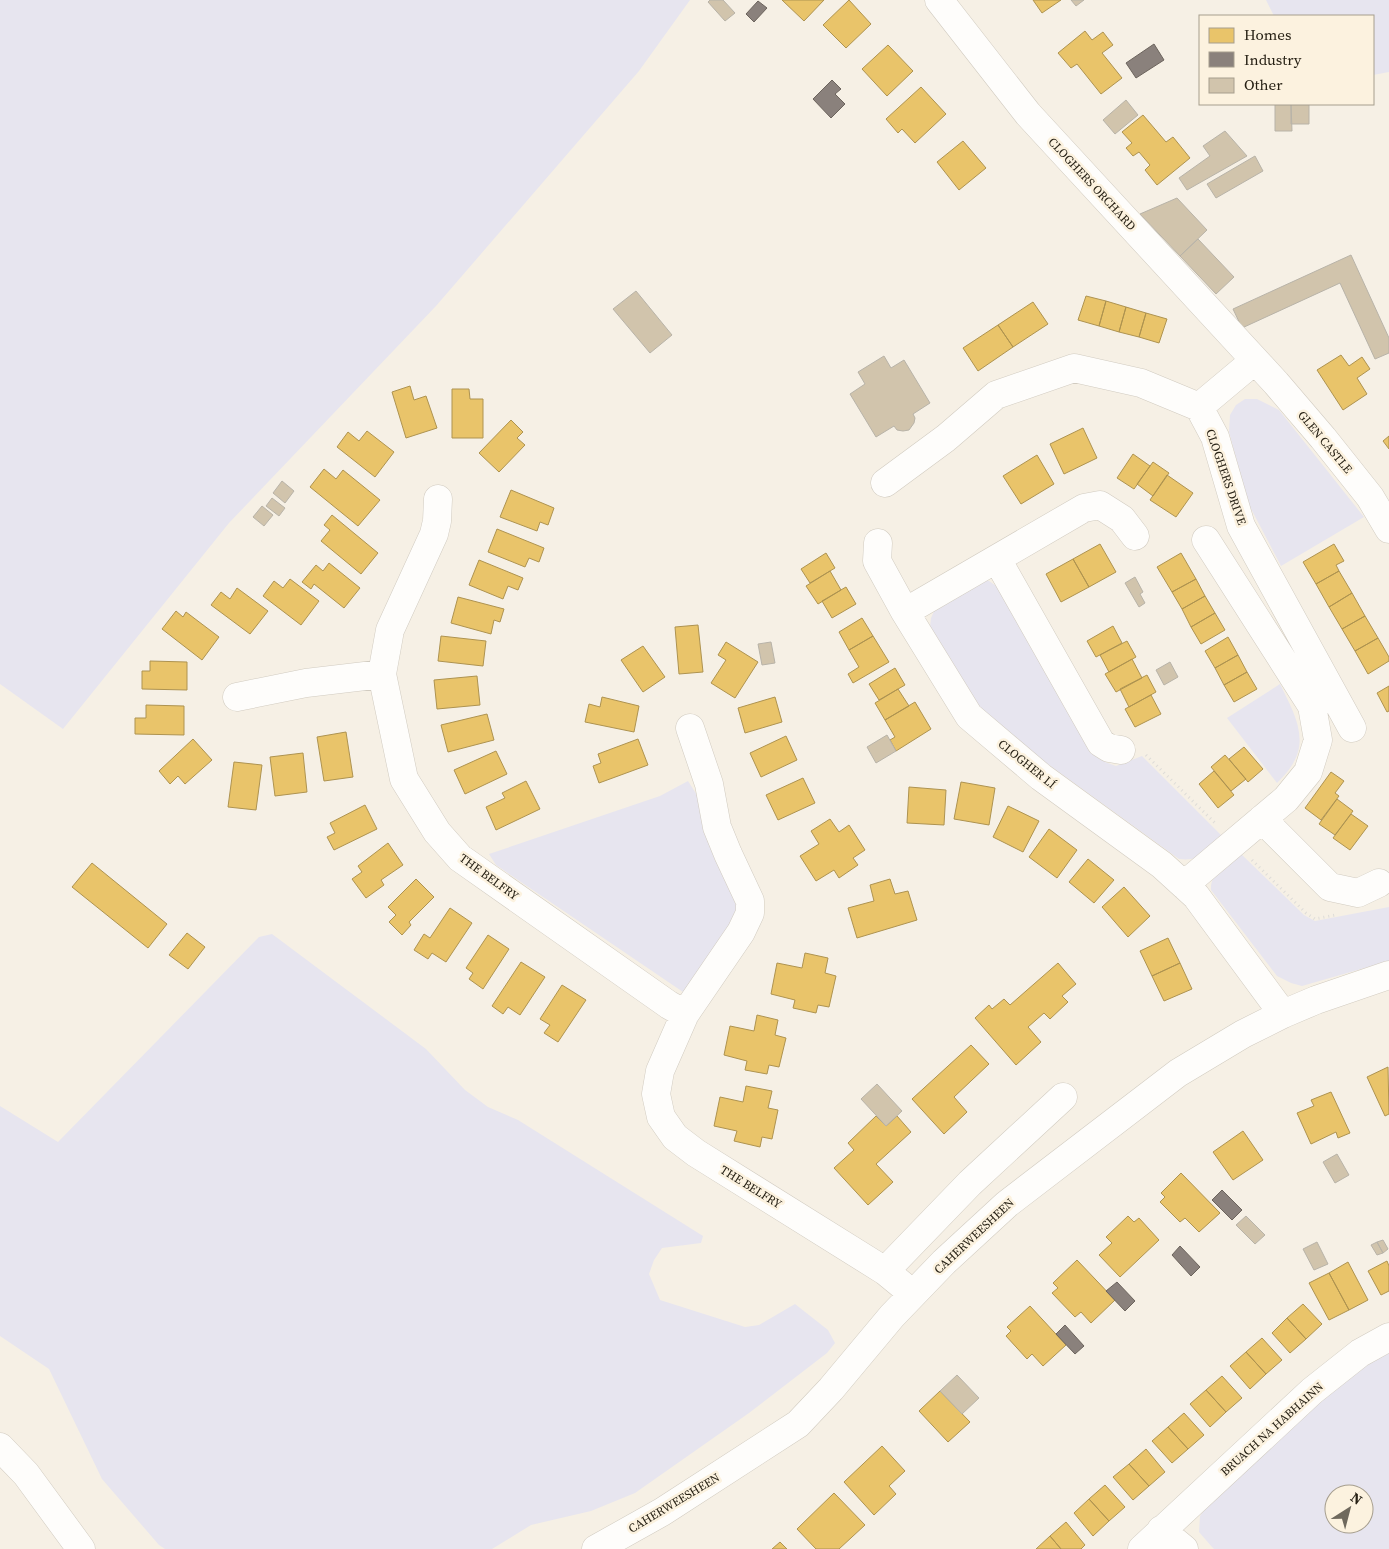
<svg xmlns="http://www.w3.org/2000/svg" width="1389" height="1549" viewBox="0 0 1389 1549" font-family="'Source Serif 4',serif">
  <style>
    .green { fill: #e7e5ef; fill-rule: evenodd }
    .homes { fill: #e9c46a; stroke: #ae9350 }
    .industry { fill: #8a817c; stroke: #6c645d }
    .building { fill: #d1c4ac; stroke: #b8b3a8 }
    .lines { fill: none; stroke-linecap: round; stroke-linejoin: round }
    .minor-casing { stroke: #d1cbc0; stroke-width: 29 }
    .path { stroke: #dedcd8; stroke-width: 3; stroke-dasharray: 1 4; stroke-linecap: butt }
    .minor { stroke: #fefdfb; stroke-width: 28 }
    .labels { text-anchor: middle; stroke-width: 5; stroke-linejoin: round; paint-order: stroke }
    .street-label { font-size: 12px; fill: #262014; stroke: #fcf2df }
  </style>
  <rect width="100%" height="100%" fill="#f6f0e5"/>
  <!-- green -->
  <path class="green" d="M0,0H690L639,71L436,306L229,523L63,729L0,684Z
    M1266,0H1389V72L1373,75V16H1274Z
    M1245,399H1257L1279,410L1364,517L1281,566L1248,503L1229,432L1230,415L1236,405Z
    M982,579L989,581L999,588L1097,753L1105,762L1116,766L1142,756L1222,836C1208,850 1201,862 1179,859L1020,744L983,714L930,627L931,618L936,607Z
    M1280,684C1292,709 1310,738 1292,765C1288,772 1282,778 1277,783L1227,718Z
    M688,781L704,806L744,905L689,990L683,992L496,865L489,854L660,796Z
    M1239,852L1304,915L1315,921L1389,907V961L1302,986L1291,983L1277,976L1211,890C1210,873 1227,863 1239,852Z
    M272,934L426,1049L465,1090L488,1107L518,1120L703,1236L701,1243L662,1248L654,1260L649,1274L660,1300L745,1327L759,1325L795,1304L828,1330L835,1343L827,1353L749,1413L635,1493L591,1511L531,1525L492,1549H165L159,1545L102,1479L49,1369L0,1336V1106L58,1142L259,937Z
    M1389,1351V1549H1214L1212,1547L1199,1532L1200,1516L1216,1494L1342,1380ZM1334,1494H1364V1524H1334Z"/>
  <!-- homes -->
  <path class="homes" d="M782,0H824L804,21Z
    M849,0L871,24L846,48L823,25Z
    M1033,0H1061L1042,13Z
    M1085,31L1092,40L1103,32L1113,45L1102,53L1122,78L1101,94L1077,64L1071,68L1058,53Z
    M888,45L913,71L887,96L862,69Z
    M921,87L946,114L915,143L902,129L898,133L886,119Z
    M1143,115L1166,142L1173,137L1190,158L1157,185L1145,170L1150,165L1139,152L1133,156L1126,148L1132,143L1122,132Z
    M963,141L986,168L959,190L937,162Z
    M1086,296L1106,301L1099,326L1078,320Z
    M1106,301L1126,307L1119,332L1099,326Z
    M1033,302L1048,324L1013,347L998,325Z
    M1126,307L1146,313L1139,337L1119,332Z
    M1146,313L1167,319L1159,343L1139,337Z
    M998,325L1013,347L978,371L963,348Z
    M1341,355L1349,366L1362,357L1370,369L1357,378L1367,394L1343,410L1317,370Z
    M410,386L414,400L426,396L437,428L406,438L392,392Z
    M452,389H469L470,399H483V438H452Z
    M511,420L523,432L517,438L525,445L499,472L479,453Z
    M1083,428L1097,458L1064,474L1050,444Z
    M367,431L394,452L375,477L337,447L348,432L359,441Z
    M1389,436V449L1383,441Z
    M1133,454L1150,466L1134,489L1117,478Z
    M1037,455L1054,484L1021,504L1003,476Z
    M1153,462L1169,473L1153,496L1137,484Z
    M324,469L336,479L343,470L380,500L358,526L310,487Z
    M1167,475L1193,493L1176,517L1150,500Z
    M511,490L554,508L548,525L540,522L537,531L500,517Z
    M332,515L378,553L361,574L321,541L330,530L324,525Z
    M497,529L544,548L539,562L529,558L525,567L488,552Z
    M1100,544L1116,572L1089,587L1073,559Z
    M1334,544L1344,561L1336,565L1339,571L1316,584L1303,562Z
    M826,553L835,568L810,583L801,569Z
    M1181,553L1196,579L1172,592L1157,567Z
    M1073,559L1089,587L1061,602L1046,574Z
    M479,560L523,578L518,590L508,586L503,599L469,585Z
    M329,563L360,588L344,608L314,584L311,589L302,582L316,565L323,571Z
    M830,571L841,590L818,604L806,586Z
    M1339,571L1352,593L1329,607L1316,584Z
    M290,579L319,601L301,625L263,596L274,581L283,588Z
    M1196,579L1205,596L1182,609L1172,592Z
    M846,587L856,604L832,618L822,601Z
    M237,588L268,611L250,634L211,605L221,592L230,599Z
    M1352,593L1365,616L1342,629L1329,607Z
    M1205,596L1215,613L1191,627L1182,609Z
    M458,597L504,609L500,622L494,620L491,634L451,623Z
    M176,611L183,617L186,612L219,637L202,660L162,629Z
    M1215,613L1225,630L1201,644L1191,627Z
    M1365,616L1378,638L1355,651L1342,629Z
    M862,618L873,636L849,650L839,632Z
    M698,625L703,672L679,674L675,627Z
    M1113,626L1122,643L1096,657L1087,641Z
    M441,636L486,641L483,666L438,661Z
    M873,636L889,662L853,683L848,674L859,667L849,650Z
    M1228,637L1238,655L1215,668L1205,651Z
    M1378,638L1389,657V661L1368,674L1355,651Z
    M1127,641L1136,657L1109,672L1100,655Z
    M726,642L758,662L735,698L711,683L726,660L718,655Z
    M643,646L665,677L643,692L621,660Z
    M1238,655L1247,672L1224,685L1215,668Z
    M1132,659L1142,678L1116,692L1105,674Z
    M150,661L187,662V690L142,689V671H150Z
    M895,668L905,685L879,700L869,684Z
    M1247,672L1257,689L1234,702L1224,685Z
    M1147,675L1156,692L1129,707L1120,689Z
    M477,676L480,705L437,709L434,680Z
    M1389,686V711L1387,712L1377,693Z
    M898,689L909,706L885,720L875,703Z
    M1151,695L1161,714L1135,727L1125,709Z
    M602,697L639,706L634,732L585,722L589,704L600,707Z
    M775,697L782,722L745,733L738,708Z
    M915,702L931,729L896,751L890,740L895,737L885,720Z
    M146,705L184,706V735L135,734V718H146Z
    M487,714L494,740L448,752L441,725Z
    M346,732L353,777L324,781L317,737Z
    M786,736L797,760L761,777L750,753Z
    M193,739L212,760L185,784L178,776L170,784L159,771Z
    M638,739L648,765L599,783L593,766L601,763L598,754Z
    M1244,747L1263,769L1248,782L1229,759Z
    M496,751L507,774L465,794L454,770Z
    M303,753L307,792L275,796L270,757Z
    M1225,755L1246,779L1231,791L1211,767Z
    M234,762L262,765L256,810L228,807Z
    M1214,771L1234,795L1218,808L1199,784Z
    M1331,772L1344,781L1335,793L1339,796L1321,820L1305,808Z
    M803,778L815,803L778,820L766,795Z
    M526,781L540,809L496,830L486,807L505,798L502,793Z
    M961,782L995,788L989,825L954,819Z
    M909,787L946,790L944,825L907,823Z
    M1337,799L1353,811L1335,835L1319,824Z
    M365,805L377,829L334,850L327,837L335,833L330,823Z
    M1008,806L1039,821L1023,852L993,837Z
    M1351,814L1368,826L1350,850L1333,838Z
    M830,819L839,832L849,825L865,850L853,858L858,865L839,878L834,870L816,881L800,856L819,844L811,831Z
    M1049,829L1077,850L1057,878L1029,857Z
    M388,843L403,865L381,880L384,885L366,898L352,879L362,872L358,866Z
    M1088,859L1114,880L1094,903L1069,882Z
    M92,863L167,924L148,948L72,887Z
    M416,879L434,897L409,922L411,925L402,935L389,922L396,915L388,907Z
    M890,879L895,894L908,891L917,920L857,938L848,908L874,901L870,885Z
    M1124,887L1150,916L1128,937L1102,907Z
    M450,908L472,923L446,962L432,953L428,959L414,950L424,934L430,938Z
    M187,933L205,947L188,969L169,955Z
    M488,935L509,949L483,989L469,979L473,973L466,968Z
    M1168,938L1180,963L1152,976L1140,951Z
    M805,953L828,958L825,973L836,976L829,1007L818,1005L816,1013L793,1008L795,1000L771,994L777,963L802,968Z
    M521,962L545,977L520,1015L508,1007L503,1014L492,1006Z
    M1058,963L1076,984L1062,996L1068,1002L1050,1019L1044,1013L1028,1027L1041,1042L1016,1065L975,1018L989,1005L992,1009L1004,999L1010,1005Z
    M1180,963L1192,989L1164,1001L1152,976Z
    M562,985L586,1000L558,1042L544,1033L550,1025L540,1019Z
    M757,1015L778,1020L775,1035L786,1038L779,1067L769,1065L767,1074L745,1070L747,1061L724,1055L730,1026L754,1031Z
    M971,1045L989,1064L954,1097L967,1112L944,1134L912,1099Z
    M1388,1067L1389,1114L1385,1116L1367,1077Z
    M746,1086L772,1091L768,1108L778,1110L772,1139L762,1137L760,1147L734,1141L737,1131L714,1126L720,1097L743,1102Z
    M1331,1092L1350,1133L1338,1138L1336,1132L1311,1144L1297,1113L1314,1106L1311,1100Z
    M876,1116L886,1126L897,1116L911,1132L876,1164L893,1182L868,1205L834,1168L854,1150L848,1143Z
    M1243,1131L1263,1160L1233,1180L1213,1152Z
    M1181,1173L1220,1213L1199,1232L1185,1218L1180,1222L1160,1202L1165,1197L1161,1193Z
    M1128,1216L1134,1222L1139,1218L1159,1240L1120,1277L1099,1255L1112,1243L1106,1237Z
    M1077,1260L1115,1300L1091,1323L1081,1312L1075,1317L1052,1293L1058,1288L1053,1283Z
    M1387,1261L1389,1266V1291L1381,1295L1368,1271Z
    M1348,1262L1368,1300L1349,1310L1329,1273Z
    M1329,1273L1349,1310L1329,1320L1309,1283Z
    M1303,1304L1322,1324L1306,1339L1287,1318Z
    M1030,1306L1066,1345L1043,1366L1032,1354L1027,1359L1006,1336L1011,1331L1007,1327Z
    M1287,1318L1306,1339L1290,1353L1272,1333Z
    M1262,1338L1282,1360L1266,1374L1246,1352Z
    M1246,1352L1266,1374L1250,1389L1230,1366Z
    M1222,1376L1242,1398L1226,1412L1206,1390Z
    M1206,1390L1226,1412L1210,1427L1190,1404Z
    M940,1391L970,1422L948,1442L919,1411Z
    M1184,1413L1204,1435L1188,1449L1168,1427Z
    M1168,1427L1188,1449L1172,1463L1152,1441Z
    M882,1446L905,1471L889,1486L896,1494L874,1515L844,1482Z
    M1146,1449L1165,1472L1149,1486L1129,1464Z
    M1129,1464L1149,1486L1133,1500L1113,1477Z
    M1105,1485L1125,1507L1109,1521L1089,1499Z
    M834,1493L865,1525L839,1549H816L797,1529Z
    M1089,1499L1109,1521L1093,1536L1074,1513Z
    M1066,1522L1085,1545L1081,1549H1061L1050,1536Z
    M1050,1536L1061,1549H1036Z
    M780,1542L787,1549H772Z"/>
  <!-- industry -->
  <path class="industry" d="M758,1L767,8L754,22L746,14Z
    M1154,44L1164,60L1136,78L1126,63Z
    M832,80L841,89L835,94L845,104L831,118L813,99Z
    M1222,1190L1242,1210L1232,1220L1212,1200Z
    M1180,1246L1200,1267L1191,1276L1172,1255Z
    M1117,1282L1135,1301L1125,1311L1106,1291Z
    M1065,1325L1084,1346L1075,1354L1056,1334Z"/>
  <!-- building -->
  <path class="building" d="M710,0H723L735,13L725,21L708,2Z
    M1071,0H1084L1076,6Z
    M1126,100L1138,115L1115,134L1103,120Z
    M1275,104H1291L1292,131H1275Z
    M1291,104H1309V124H1291Z
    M1225,131L1247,156L1187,190L1179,178L1210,156L1203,146Z
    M1255,156L1263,171L1216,198L1207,184Z
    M1177,198L1207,230L1180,256L1140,214Z
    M1198,239L1234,277L1216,294L1180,256Z
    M1351,255L1389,338V353L1375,359L1340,283L1242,328L1233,309Z
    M636,291L672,335L650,353L613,309Z
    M884,356L891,368L904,360L930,403L913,414L915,418L914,423L909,430L903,431L897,430L894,426L876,437L850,394L865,384L858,372Z
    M282,481L294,491L285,503L273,493Z
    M272,498L285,508L279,516L266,506Z
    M262,506L273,515L264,526L253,517Z
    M1135,577L1143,592L1140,594L1145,603L1139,607L1125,583Z
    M771,642L775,663L762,665L758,644Z
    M1170,662L1178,677L1164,685L1156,670Z
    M887,735L896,751L876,763L867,747Z
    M877,1084L902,1111L886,1126L861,1099Z
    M1337,1154L1349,1175L1335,1183L1323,1162Z
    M1246,1216L1265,1235L1255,1244L1236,1225Z
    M1383,1240L1388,1249L1383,1253L1377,1242Z
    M1317,1242L1328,1264L1314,1270L1303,1249Z
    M1377,1242L1383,1253L1377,1255L1371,1245Z
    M957,1375L979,1398L962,1414L940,1391Z"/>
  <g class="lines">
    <!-- minor casing -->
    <g class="minor-casing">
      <path id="minor" d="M939,0L1028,114L1276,383L1323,438L1370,497L1389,529
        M1199,407L1254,361
        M885,483L946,438L996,395L1074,368L1141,383L1199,407L1215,437L1241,526L1352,728
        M438,499L437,521L434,534L390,630L382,674L404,779L437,832L460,858L669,1005L685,1014L660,1071L656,1094L661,1117L675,1137L696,1153L885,1271L913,1294
        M878,543L877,561L905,612L969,716L1041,777L1162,865L1196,896L1283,1014
        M997,559L1101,743L1109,748L1121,750
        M905,612L1084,508L1100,505L1122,519L1135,536
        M237,697L306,683L382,674
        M1262,819L1330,887L1358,893L1379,883
        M1184,885L1286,799L1308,772L1318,740L1312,706L1206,540
        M685,1014L741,932L750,913V901L728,854L717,827L709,784L690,728
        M885,1271L970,1183L1063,1097
        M0,1447L26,1474L81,1549
        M1161,1530L1184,1549
        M596,1549L662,1512L798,1424L831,1389L892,1316L944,1262L1007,1204L1178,1073L1243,1034L1283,1014L1316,1000L1389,975
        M1142,1549L1312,1391L1360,1353L1389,1337"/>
    </g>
    <!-- path -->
    <path class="path" d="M1146,755L1216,824
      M1252,860L1306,913L1315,919L1335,915"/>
    <!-- minor -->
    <use href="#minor" class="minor"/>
  </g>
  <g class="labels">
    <!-- street labels -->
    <g class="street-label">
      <text transform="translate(1092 184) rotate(47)" y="4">CLOGHERS ORCHARD</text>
      <text transform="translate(1325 442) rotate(50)" y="4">GLEN CASTLE</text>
      <text transform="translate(1226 477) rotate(71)" y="4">CLOGHERS DRIVE</text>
      <text transform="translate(1027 764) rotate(39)" y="4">CLOGHER LÍ</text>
      <text transform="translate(489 877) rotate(36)" y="4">THE BELFRY</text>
      <text transform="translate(751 1187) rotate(32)" y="4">THE BELFRY</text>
      <text transform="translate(974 1236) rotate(-43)" y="4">CAHERWEESHEEN</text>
      <text transform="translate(1272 1429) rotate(-42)" y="4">BRUACH NA HABHAINN</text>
      <text transform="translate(674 1503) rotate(-31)" y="4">CAHERWEESHEEN</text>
    </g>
  </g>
  <!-- legend -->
  <rect x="1199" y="15" width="175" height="90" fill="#fcf2df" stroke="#a69e8e"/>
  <rect x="1209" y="28" width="25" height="15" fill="#e9c46a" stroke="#a69e8e"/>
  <text x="1244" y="40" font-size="15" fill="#262014">Homes</text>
  <rect x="1209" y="52" width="25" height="15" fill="#8a817c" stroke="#a69e8e"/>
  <text x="1244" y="65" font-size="15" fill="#262014">Industry</text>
  <rect x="1209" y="78" width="25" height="15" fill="#d1c4ac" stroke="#a69e8e"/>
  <text x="1244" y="90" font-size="15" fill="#262014">Other</text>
  <!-- north arrow -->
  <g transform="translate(1349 1509) rotate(36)"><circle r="24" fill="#fcf2df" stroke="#a69e8e"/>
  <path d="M0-4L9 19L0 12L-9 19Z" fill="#6f695d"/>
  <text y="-8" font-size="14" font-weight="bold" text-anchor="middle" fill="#262014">N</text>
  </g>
</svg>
